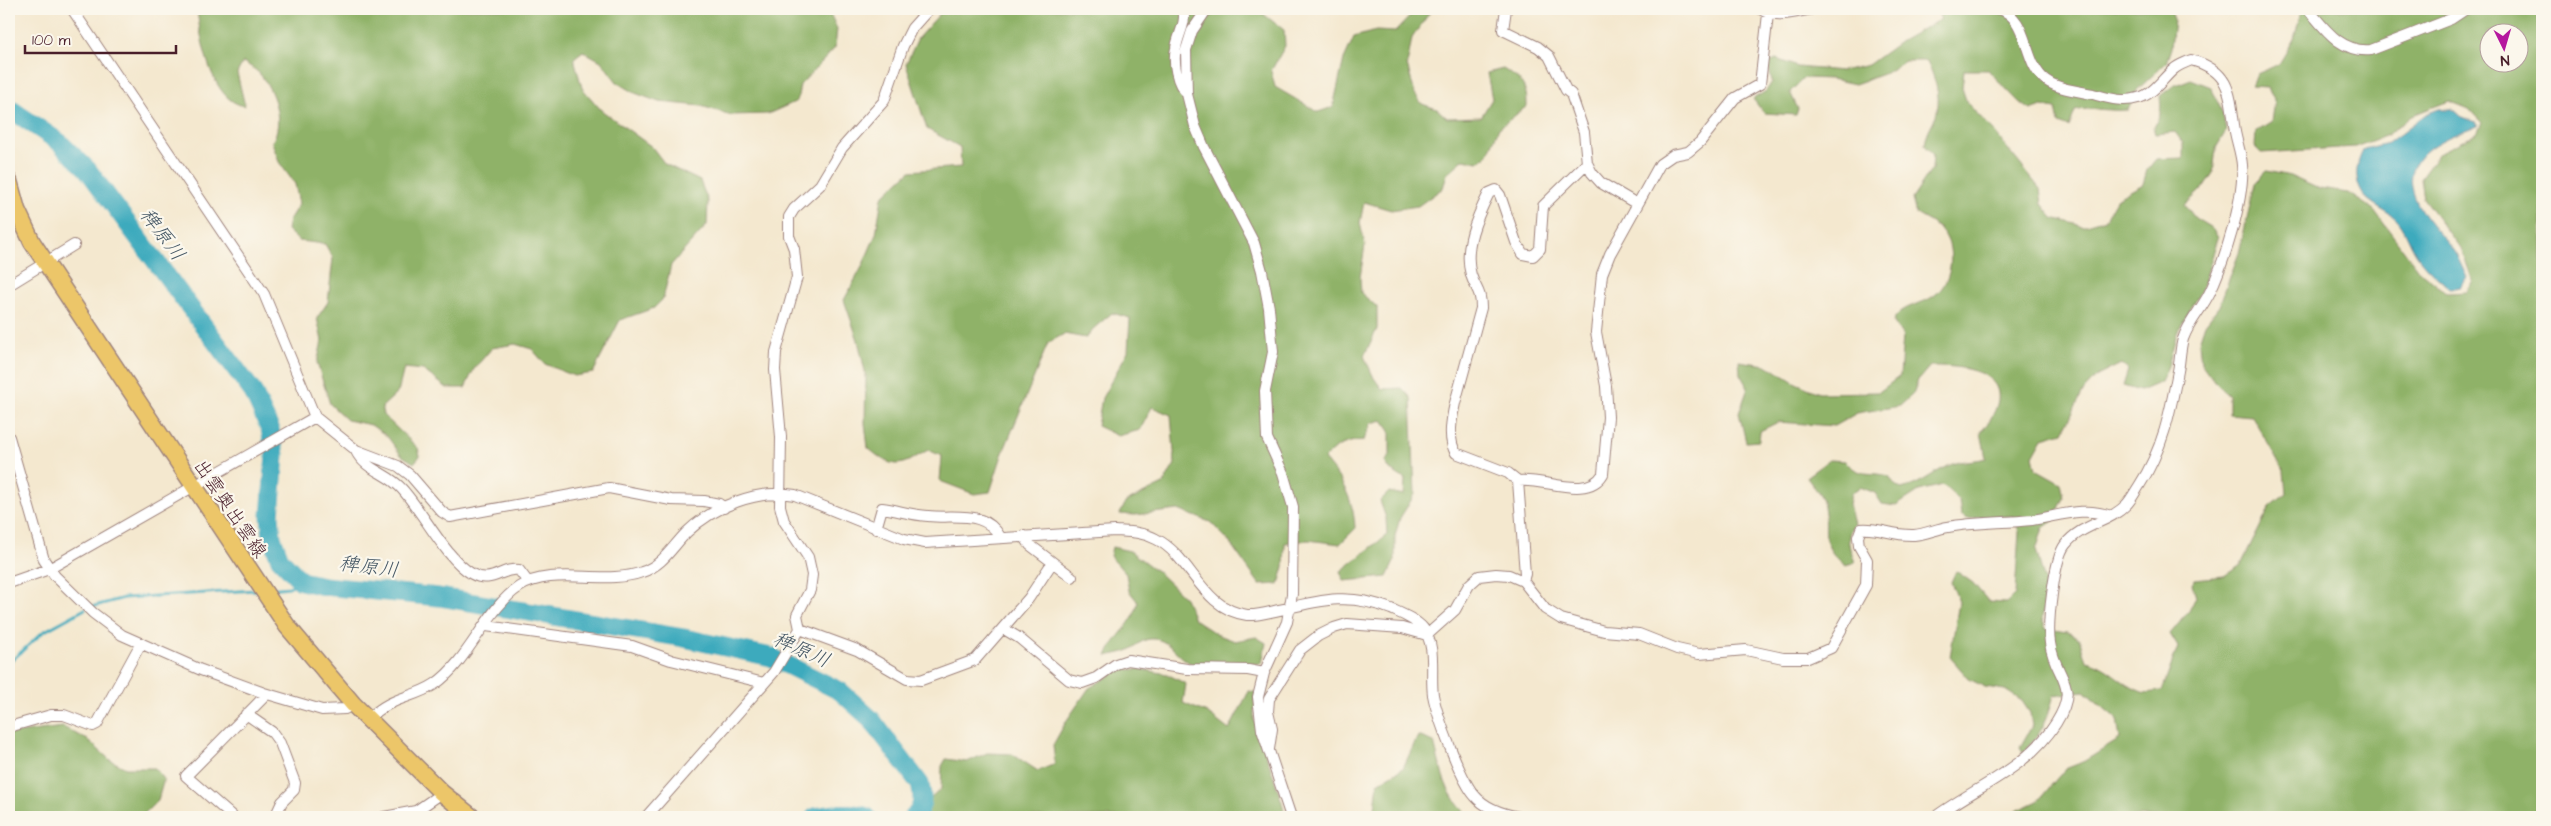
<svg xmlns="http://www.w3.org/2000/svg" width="2551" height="826" viewBox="0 0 2551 826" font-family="'Architects Daughter','Klee One',sans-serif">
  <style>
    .forest { fill: #8fb267; stroke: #6c6849; fill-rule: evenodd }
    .water { fill: #3eaabd; stroke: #446474 }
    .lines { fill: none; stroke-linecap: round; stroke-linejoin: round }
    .stream { stroke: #3eaabd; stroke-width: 3 }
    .river { stroke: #3eaabd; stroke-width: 19 }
    .minor-casing { stroke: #9f847d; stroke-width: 12 }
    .primary-casing { stroke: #9f847d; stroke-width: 19 }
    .minor { stroke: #fff; stroke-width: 10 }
    .primary { stroke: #ecc669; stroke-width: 16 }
    .labels { text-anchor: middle; stroke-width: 4.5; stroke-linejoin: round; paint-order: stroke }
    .street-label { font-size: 19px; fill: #4a1f2b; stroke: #fbf7ec }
    .water-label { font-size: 20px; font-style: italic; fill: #455765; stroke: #fbf7ec }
  </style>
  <rect width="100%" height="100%" fill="#fbf7ec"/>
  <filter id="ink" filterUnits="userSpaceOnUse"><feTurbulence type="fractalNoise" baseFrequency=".02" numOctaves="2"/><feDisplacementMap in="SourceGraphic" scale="10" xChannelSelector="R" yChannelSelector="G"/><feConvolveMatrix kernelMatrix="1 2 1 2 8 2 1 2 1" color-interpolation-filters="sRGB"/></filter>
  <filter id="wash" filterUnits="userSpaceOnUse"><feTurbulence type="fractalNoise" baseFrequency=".0096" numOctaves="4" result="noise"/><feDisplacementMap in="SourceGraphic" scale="20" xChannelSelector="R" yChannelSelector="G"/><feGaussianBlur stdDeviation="1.12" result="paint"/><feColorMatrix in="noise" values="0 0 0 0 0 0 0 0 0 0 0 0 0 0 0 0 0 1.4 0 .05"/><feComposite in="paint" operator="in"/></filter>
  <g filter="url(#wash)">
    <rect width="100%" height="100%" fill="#f4e8cf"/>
    <!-- forest -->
    <path class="forest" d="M197,9H828L837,29L835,48L800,85L797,101L768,114L731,115L701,106L659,102L635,93L617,82L601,61L583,51L574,58L582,88L601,110L652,147L665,164L700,181L708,201L707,225L671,265L663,299L654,308L620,320L593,373L574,376L545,364L532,349L515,344L492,348L474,369L465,388H447L423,370L404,368L398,392L382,407L383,415L418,448L420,456L414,463L401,455L387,436L371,425L347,420L330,404L317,363L322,341L317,318L328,302L333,258L325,244L299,241L287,230L289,220L299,204L295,184L279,162L272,142C285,122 274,90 259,73C255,69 248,65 243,62L237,73L245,106C211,102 200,37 197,9Z
      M944,9H1257L1284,30L1285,46L1271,71L1275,87L1318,112L1333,107L1344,59L1354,37L1376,31L1395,32L1417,9H1432L1412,38L1407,65L1415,94L1422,104L1437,109L1447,118L1481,117L1492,99L1487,73L1503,69C1521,80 1527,84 1527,106L1499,128L1487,156L1478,162L1464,159L1447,174L1443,188L1418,206L1391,210L1364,202L1360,223L1365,245L1360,278L1361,293L1377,307V329L1364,356L1374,378L1382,389L1402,388L1411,398L1415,494L1400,518L1395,536V560L1387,577L1344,581L1341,571L1387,535L1386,518L1380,501L1389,492L1404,495L1405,479L1390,470L1385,462L1390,456V430L1383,420L1371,423L1364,440C1347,441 1335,446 1324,459C1343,481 1354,500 1355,529L1340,544L1308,540L1285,543L1284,567L1279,584L1260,585L1227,539L1210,522L1178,510L1135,515L1120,514L1126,502L1163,484L1175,464L1171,415L1152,407L1140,430L1118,436L1097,426L1102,398L1128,351L1130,318L1112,313L1093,329L1086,338L1064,334L1048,343L1002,455L990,492L974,494L940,481L942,456L928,450C899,467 895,471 868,448L865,423L866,376L858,340L844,300L862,267L876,234L882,197L910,171L961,167L960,147L927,129L906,64L918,38Z
      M1936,9H2170L2174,19L2171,48L2166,63L2137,90L2128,110C2110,112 2092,106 2075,111L2069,127L2059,123L2056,108L2042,106L2031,110L2019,102L1988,70H1964L1962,88L1967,103L1991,128L2040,189L2042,204L2053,218L2082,226L2106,219L2116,199L2143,184L2147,170L2156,159L2183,158V143L2175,132L2155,134L2153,126C2162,117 2161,108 2160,96L2173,86L2191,79L2211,87L2223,114L2226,131L2216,148L2213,173L2202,189L2185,205L2195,218L2213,229L2218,238L2203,287L2177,333L2168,366L2161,382L2140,391L2123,386L2128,370L2121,364L2097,376L2084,390L2063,432L2043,438L2033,456L2036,469L2061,483L2064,498L2053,521L2043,528L2036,550L2045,582L2042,619L2046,629L2067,632L2079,638L2086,661C2110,666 2120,684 2142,692C2147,694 2156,691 2162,691L2178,647L2170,634L2189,611L2196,597L2192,584L2195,579L2224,576L2241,565L2270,507L2286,494L2284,471L2252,416L2229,414V395L2215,382L2201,363L2199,342L2205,324L2219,306L2239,253L2255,183L2267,171L2290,176L2319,189L2348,193L2374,210L2419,271L2447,293L2466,292L2473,281L2461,249L2423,198L2420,179L2439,153L2477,134L2482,123L2469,109L2449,101L2410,116L2387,135L2355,147L2261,153L2255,147L2256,132L2272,122L2275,100L2267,88L2252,87L2257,74L2279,64L2294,39L2302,9H2542V817H2003L2038,801L2065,769L2083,762L2120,739L2117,719L2084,691L2054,695C2047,720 2042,734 2023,752L2020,747L2032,726L2030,713L2022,701L2005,690L1985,687L1969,679L1950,657L1959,602L1951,582L1956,571L1973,583L1989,602L2006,603L2015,594L2019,532L2014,516L1982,517L1967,519L1961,515L1959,500L1943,485L1919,491L1896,506L1882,504L1875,493L1860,487L1851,493L1849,505L1854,524C1845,537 1849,548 1855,562L1846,566C1814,541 1832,530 1822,499C1819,490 1810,485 1807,476L1829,460L1845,461C1860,478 1870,471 1889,476L1895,485L1901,489C1923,485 1938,467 1959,462C1968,460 1976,461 1986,458L1981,432C2024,380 1979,365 1930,366L1918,380L1913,394L1900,406L1857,413L1834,426L1778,422L1760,431L1759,441L1746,442L1739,413L1748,388L1740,374L1739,361L1766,365L1796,383L1819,393L1879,392L1900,376L1903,336L1893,321C1902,304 1921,306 1935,295C1953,282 1957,245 1940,229C1933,223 1924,219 1916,214L1912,199L1932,169L1933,155L1925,145C1927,127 1934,125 1937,111C1941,96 1934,75 1927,61H1905L1886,73L1855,84L1831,79L1804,78L1790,92L1798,109L1796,115L1764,113L1753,99L1766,91L1772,82L1768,63L1776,59L1798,67L1842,71L1868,65L1901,41L1941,19ZM2488,32H2518V62H2488Z
      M1112,547L1130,551L1158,572L1185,598L1194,619L1216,634L1235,641L1256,637L1266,643L1262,663C1241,665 1216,671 1196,666C1180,661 1171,640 1154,639C1143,638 1138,645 1130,650C1124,653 1114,654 1107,656C1115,635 1135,623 1138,602L1129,591L1126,574L1110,556Z
      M1140,669L1167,674L1186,684L1183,703L1207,713L1229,730L1249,691L1255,692L1254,719L1282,802L1285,817H924L930,799L941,789L942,766L946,759L967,762L987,753L1012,754L1038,771L1055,764L1053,745L1067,720L1089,688L1120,670Z
      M63,727L88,740L110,760L126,768H155L164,779L158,800L141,817H9V734Z
      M1418,736L1434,742C1441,770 1446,799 1471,817H1374L1378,783L1403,768Z"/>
    <!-- water -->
    <path class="water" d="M2439,109H2452L2460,116L2476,122L2478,126C2439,139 2392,158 2420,208C2428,223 2442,236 2453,250C2459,258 2462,268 2467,277L2460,287L2449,288C2437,277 2423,266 2415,252C2408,240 2405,228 2396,219C2385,208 2366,204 2360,189C2354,175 2357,161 2364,149L2388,143L2426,114Z"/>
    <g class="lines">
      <!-- stream -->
      <path class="stream" d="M269,589L289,587L301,581
        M91,607L124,598L256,590
        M9,663L43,632L85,609"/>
      <!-- river -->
      <path class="river" d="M9,108L59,142L87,169L253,392L270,429L275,455L270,516L272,538L280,559L301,581L324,586L439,597L684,638L771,657L840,691L871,719L920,784C923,797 924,808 913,817
        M815,817C833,814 849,811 867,817"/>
    </g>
  </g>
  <g filter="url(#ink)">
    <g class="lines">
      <!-- minor casing -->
      <g class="minor-casing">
        <path id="minor" d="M72,9L264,294L315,417L356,450L398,466L410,475L442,512L450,517L609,488L671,500L704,501L719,504L724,508
          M929,9L912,28L903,46L884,101L842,148L820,185L794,209L789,217V236L794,249L797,277L776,352L775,370L781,437L780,506L784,521L808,557L812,575L810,590L797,615L800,629L857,650L907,679L921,680L975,660L1029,598L1052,563
          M1183,9C1187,23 1178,34 1176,48C1173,61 1176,84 1187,93
          M1207,9L1192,31L1186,50L1187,94L1195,126L1204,147L1254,243L1262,271L1269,308L1273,352L1265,391L1267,438L1283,473L1293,507L1292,594L1287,622L1264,673L1258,697L1262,730L1291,817
          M1506,9L1503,30L1538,47L1549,56L1566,90L1571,94L1584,132L1587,163L1592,173L1601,183L1637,204
          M1760,9C1776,19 1795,12 1812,9
          M2308,9C2325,29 2341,53 2371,50L2451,19L2466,9
          M9,285L74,245
          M9,437L44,560L55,576L93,613L122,635L201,670L264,693L322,710L345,709L353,704
          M356,451C365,470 388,473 402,489C423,512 446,559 472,574C492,585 502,567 519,570L528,582
          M1518,481C1543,477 1587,501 1603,474L1608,417L1606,386L1596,332L1602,274L1610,254L1660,164L1673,155L1688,152L1700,142L1735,98L1760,84L1768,14
          M876,529L882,508C897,510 912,515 928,516C956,519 985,509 1001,538
          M1024,536L1030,545L1072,577
          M1523,581L1525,574L1518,481L1508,473L1456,453C1447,440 1452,417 1455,403L1481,308C1481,290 1476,290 1471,275C1463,247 1477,217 1489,193L1496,190L1500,195L1516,242L1523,254L1533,256L1540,249L1543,206L1587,163
          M9,583L49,569L315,417
          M486,626L632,646L671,660L764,683
          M1004,629L1019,638L1069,680L1082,683L1096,678L1116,664L1128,660L1187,669L1248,670L1264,673
          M246,714L272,732L280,743L295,783L294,790L282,802L275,817
          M369,719C391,696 412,699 435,684C469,661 487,608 519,587C552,565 605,586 642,572C663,565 672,547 687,532C714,506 758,489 795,495L904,539L925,543L1115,531C1129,532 1143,532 1156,539C1192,557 1201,609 1247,615C1259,616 1272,611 1284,609C1324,599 1351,593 1391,609C1402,614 1415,619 1423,628C1437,646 1430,674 1433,695C1437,716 1461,781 1475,796C1486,809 1503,814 1519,817
          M9,727L51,715H64L93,726L97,724L141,643
          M1269,749L1272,729L1268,712L1269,699L1300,650L1318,636L1334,628L1347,624L1402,628L1427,635L1455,610L1469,585L1479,576L1496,574L1509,575L1523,581L1545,609L1561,619L1604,631L1639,634L1677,649L1699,654L1746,650L1783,658H1808L1831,648L1866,585L1867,560L1859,546L1858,537L1861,529C1878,527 1893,536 1914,535C1925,534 1936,529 1948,527C1975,522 2004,523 2032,520C2059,516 2084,506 2111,516
          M233,817L186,776L263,698L264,693
          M384,817L416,811L442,793
          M646,817L774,672L800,629
          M1935,817C1977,786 2027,769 2056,723C2081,683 2055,679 2050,643C2047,624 2054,559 2065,545C2081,524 2109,523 2126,505C2131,500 2135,492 2139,486C2163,449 2170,413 2178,371C2180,361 2180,349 2183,339C2189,321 2202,309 2210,292C2224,262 2245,198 2242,165C2241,151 2235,138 2234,125C2230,90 2228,70 2191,60C2185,63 2178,65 2174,69C2163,78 2153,95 2138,98C2123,103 2108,98 2093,94C2078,91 2054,89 2042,77C2023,58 2028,16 1998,9"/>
      </g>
      <!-- primary casing -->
      <g class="primary-casing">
        <path id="primary" d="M9,181L17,210L32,242L287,626L353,704L442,793L472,817"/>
      </g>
      <!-- minor -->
      <use href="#minor" class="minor"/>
      <!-- primary -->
      <use href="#primary" class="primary"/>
    </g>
  </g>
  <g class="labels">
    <!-- street labels -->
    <g class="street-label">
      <text transform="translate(231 508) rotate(56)" y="7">出雲奥出雲線</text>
    </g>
    <!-- water labels -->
    <g class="water-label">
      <text transform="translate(163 234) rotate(53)" y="7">稗原川</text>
      <text transform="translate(369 566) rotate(7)" y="7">稗原川</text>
      <text transform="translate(802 649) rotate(24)" y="7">稗原川</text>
    </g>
  </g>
  <!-- margin -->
  <rect width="2551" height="826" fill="none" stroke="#fbf7ec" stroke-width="30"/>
  <!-- north arrow -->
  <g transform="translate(2504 48) rotate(175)"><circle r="24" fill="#fbf7ec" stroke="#b4a19f"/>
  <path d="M0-4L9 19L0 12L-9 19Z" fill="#b5179e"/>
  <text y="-8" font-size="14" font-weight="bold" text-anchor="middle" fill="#4a1f2b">N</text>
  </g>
  <!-- scale -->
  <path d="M25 45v8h151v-8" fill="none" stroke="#4a1f2b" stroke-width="2.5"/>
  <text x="32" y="45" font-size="15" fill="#4a1f2b" stroke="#fbf7ec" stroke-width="4" paint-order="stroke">100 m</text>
</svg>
